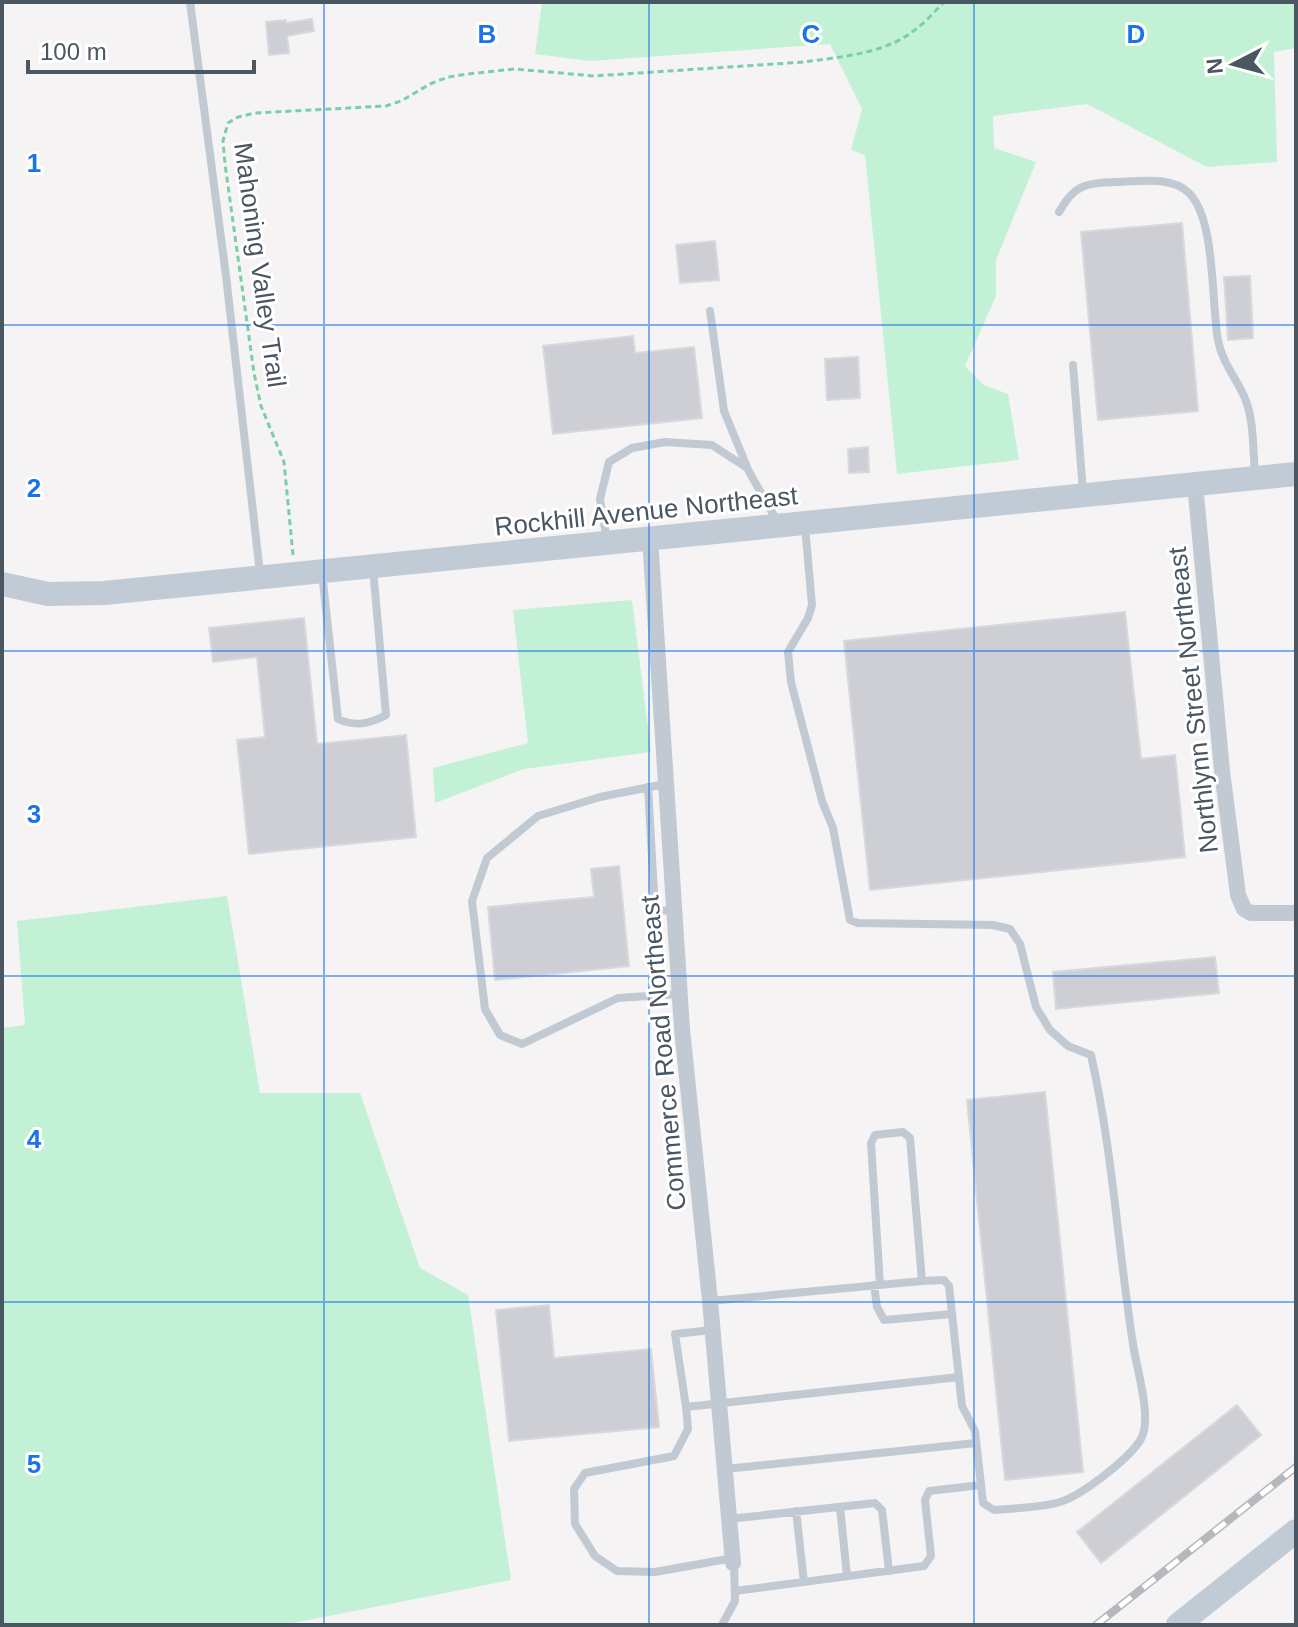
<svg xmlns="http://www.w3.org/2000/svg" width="1298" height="1627" viewBox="0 0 1298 1627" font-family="Helvetica,sans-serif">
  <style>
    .green { fill: #c3f1d5 }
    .building { fill: #cdcfd5; stroke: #d7d9de; stroke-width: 2 }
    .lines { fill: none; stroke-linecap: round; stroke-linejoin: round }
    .path { stroke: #7ad0a6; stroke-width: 3; stroke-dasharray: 6 4; stroke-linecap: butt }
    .lane { stroke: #c1cad2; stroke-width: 8 }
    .street { stroke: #c1cad2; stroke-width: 16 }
    .secondary { stroke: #c1cbd6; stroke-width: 24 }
    .rail-casing { stroke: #b5b8bd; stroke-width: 8 }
    .rail { stroke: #fff; stroke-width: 5; stroke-dasharray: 15; stroke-linecap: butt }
    .grid { fill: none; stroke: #1a73e8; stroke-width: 2; stroke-opacity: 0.55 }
    .labels { text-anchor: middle; stroke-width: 6; stroke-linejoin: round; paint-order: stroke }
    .street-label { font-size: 26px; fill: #4a5661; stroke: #fff }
    .grid-label { font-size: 26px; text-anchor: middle; font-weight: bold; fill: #1a73e8; stroke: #fff; stroke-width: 6; stroke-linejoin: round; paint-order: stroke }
  </style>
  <rect width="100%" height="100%" fill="#f5f3f3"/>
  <!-- green -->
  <path class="green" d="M542,2H1296V48L1274,52L1277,162L1207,167L1087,104L993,116L994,148L1036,162L996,260V296L965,366L984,385L1008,394L1019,460L897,474L865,155L851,150L862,109L830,44L590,61L535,54Z
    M632,600L651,752L524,769L435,803L433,768L528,743L513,610Z
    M227,896L260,1093H360L420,1268L468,1295L511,1580L283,1625H2V1028L25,1025L17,921Z"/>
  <!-- building -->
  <path class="building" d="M312,19L314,31L287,36L289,53L269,55L266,22L286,20V23Z
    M1182,223L1198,411L1098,420L1081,232Z
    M715,241L719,280L680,283L676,245Z
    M1250,276L1253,338L1228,340L1224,277Z
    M633,336L635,353L694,347L702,418L553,434L543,346Z
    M858,357L860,398L827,400L825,359Z
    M868,447L869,472L849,473L848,449Z
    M1125,612L1141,759L1175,755L1185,857L870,890L844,641Z
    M304,618L317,744L406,735L416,837L249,854L237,740L265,737L257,657L213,662L209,628Z
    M619,866L629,966L495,980L488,907L594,897L591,869Z
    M1215,957L1219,993L1056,1009L1053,972Z
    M1045,1092L1083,1472L1005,1480L967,1100Z
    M549,1305L554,1358L651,1349L659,1427L509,1441L496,1310Z
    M1237,1405L1261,1435L1101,1563L1077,1532Z"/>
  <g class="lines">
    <!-- path -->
    <path class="path" d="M293,555L284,462L261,406L254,373L225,164L223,141L228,123L238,117L255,113L386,106L401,101L430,84L448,77L468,74L514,69L594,76L804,62C839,57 883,54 912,32C924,24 934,12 944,2"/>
    <!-- lane -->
    <path class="lane" d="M190,2L226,276L260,573
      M1059,212C1075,183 1088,183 1119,182C1141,181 1172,176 1189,193C1216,220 1211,302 1218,340C1222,363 1238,380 1246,401C1254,422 1253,451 1255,474
      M710,311L724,411L747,467
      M1073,365L1083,491
      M805,526L812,605L808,618L788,652L791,682L822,801L833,828L850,920L858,923L993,925L1010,929L1020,944L1036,1007L1050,1030L1068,1046L1091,1055C1113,1152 1118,1252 1134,1350C1138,1373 1152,1419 1141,1439C1130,1458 1081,1496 1060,1502C1039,1508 1015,1508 994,1510L983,1503L975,1431L962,1406L949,1286L944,1280L922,1281
      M607,540L600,499L609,462L632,448L665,442L712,445L747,468L777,521
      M322,573L338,719C355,727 370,724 386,715L373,568
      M665,784L600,797L538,816L487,858L472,901L485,1009L500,1035L522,1044L618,998L679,994
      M648,787L655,910L674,911
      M874,1285L877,1307L884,1320L952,1314
      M710,1301L922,1281L910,1138L903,1132L875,1135L871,1143L880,1285
      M712,1330L675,1334L686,1407L959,1377
      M686,1407L688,1429L674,1456L585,1473L574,1489L575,1524L595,1556L617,1571L655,1572L733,1558
      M725,1469L976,1443
      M840,1507L847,1576
      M796,1511L804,1582
      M729,1519L875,1503L882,1510L889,1571
      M735,1591L924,1566L931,1556L925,1500L929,1491L981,1485
      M722,1625L735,1601L734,1563"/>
    <!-- street -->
    <path class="street" d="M1195,484L1222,771L1238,895L1244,909L1251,913H1296
      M650,538L682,1029L710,1301L733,1563"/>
    <!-- secondary -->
    <path class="secondary" d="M2,584L48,594L104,593L1296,474
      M1178,1625L1296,1531"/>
    <!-- rail casing -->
    <g class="rail-casing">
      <path id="rail" d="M1096,1625L1296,1467"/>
    </g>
    <!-- rail -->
    <use href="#rail" class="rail"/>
  </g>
  <!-- grid -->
  <path class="grid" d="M324,2V1625M649,2V1625M974,2V1625M2,325H1296M2,651H1296M2,976H1296M2,1302H1296"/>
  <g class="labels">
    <!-- street labels -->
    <g class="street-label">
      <text transform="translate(260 265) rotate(82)" y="9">Mahoning Valley Trail</text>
      <text transform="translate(646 511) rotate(-6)" y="9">Rockhill Avenue Northeast</text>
      <text transform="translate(1193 700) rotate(-96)" y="9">Northlynn Street Northeast</text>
      <text transform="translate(663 1053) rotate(-95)" y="9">Commerce Road Northeast</text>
    </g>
  </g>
  <g class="grid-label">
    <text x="487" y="43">B</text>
    <text x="811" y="43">C</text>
    <text x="1136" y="43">D</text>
    <text x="34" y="172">1</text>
    <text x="34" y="497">2</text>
    <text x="34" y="823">3</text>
    <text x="34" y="1148">4</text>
    <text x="34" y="1473">5</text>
  </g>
  <!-- border -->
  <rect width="1298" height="1627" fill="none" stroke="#4a5661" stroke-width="8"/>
  <!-- north arrow -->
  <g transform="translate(1234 64) rotate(264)" stroke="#ffffff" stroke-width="6" paint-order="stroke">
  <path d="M0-6L14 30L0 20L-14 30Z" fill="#4a5661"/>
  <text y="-12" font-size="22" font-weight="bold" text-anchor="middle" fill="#4a5661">N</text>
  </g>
  <!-- scale -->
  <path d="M28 60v12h226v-12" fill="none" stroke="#4a5661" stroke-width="4"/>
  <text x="40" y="60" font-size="24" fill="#4a5661" stroke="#ffffff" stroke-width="6" paint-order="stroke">100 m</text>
</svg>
